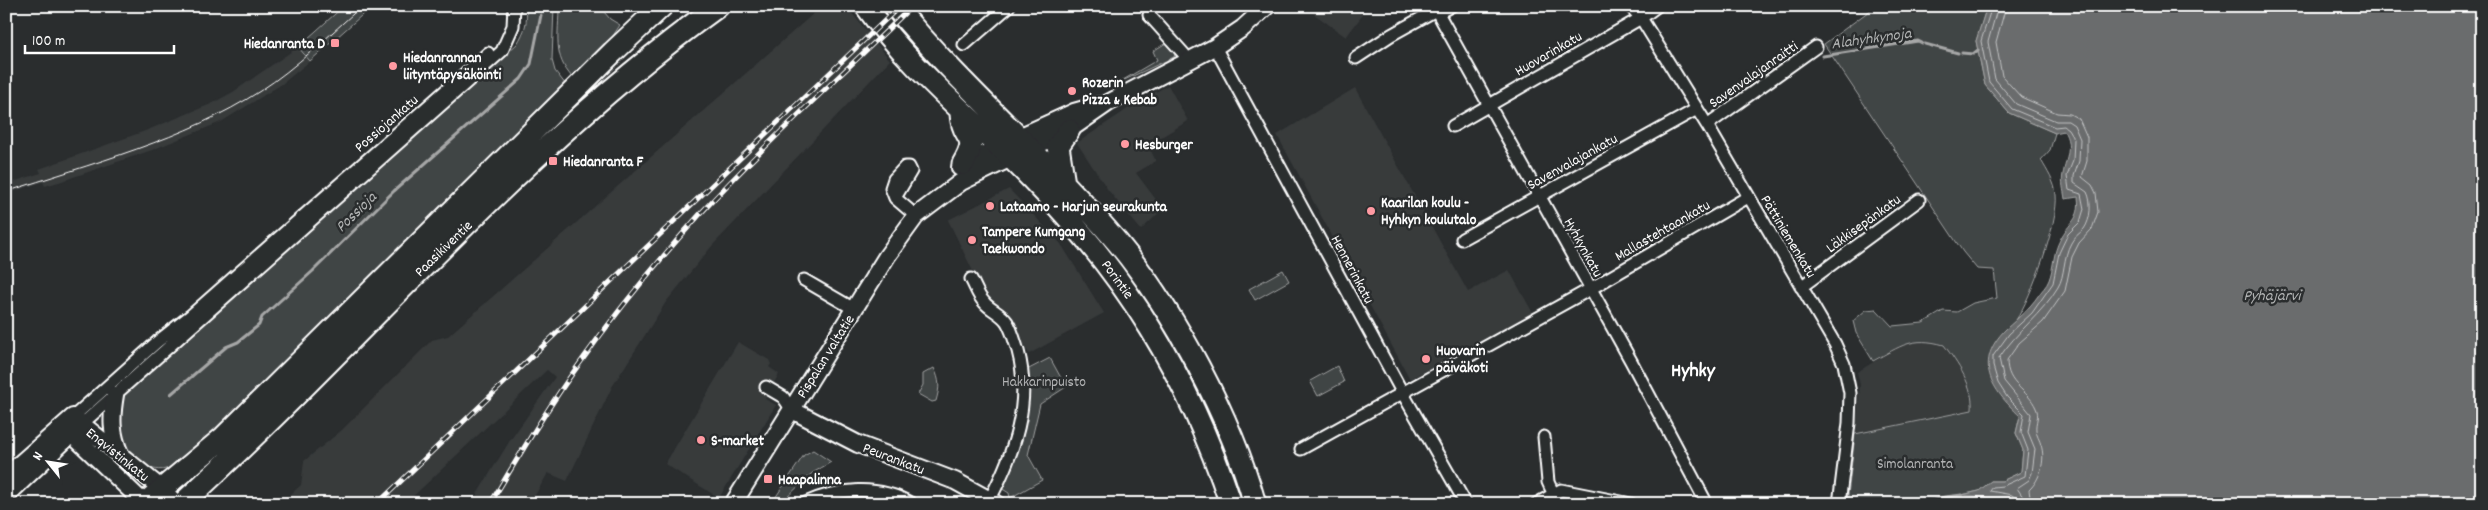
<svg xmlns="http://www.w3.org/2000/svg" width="2488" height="510" viewBox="0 0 2488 510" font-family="Dekko,sans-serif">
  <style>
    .built { fill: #373a3b }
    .green { fill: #414445; stroke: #a0a2a2 }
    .water { fill: #6a6c6d; stroke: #a6a7a7 }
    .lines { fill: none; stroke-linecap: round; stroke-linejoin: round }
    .shore { stroke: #c3c4c5; stroke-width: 1 }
    .stream { stroke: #a6a7a7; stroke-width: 3 }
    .street-casing { stroke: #fff; stroke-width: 15 }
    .secondary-casing { stroke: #fff; stroke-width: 20 }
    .highway-casing { stroke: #fff; stroke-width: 25 }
    .street { stroke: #2a2d2e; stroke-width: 11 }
    .secondary { stroke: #2a2d2e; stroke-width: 16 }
    .highway { stroke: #2a2d2e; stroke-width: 21 }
    .tram { stroke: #fff; stroke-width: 1 }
    .rail-casing { stroke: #fff; stroke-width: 5 }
    .rail { stroke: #2a2d2e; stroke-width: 3; stroke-dasharray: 9; stroke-linecap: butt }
    .poi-dot { fill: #ff9aa2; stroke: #2a2d2e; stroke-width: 2 }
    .labels { text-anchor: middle; stroke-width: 5; stroke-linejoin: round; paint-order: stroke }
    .poi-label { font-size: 15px; font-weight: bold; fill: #fff; stroke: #2a2d2e; text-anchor: start }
    .street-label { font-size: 15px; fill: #fff; stroke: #2a2d2e }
    .park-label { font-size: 15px; fill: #b3b4b5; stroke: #2a2d2e }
    .water-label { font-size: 16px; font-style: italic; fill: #b4b6b6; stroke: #2a2d2e }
    .district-label { font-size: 20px; font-weight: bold; fill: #fff; stroke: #2a2d2e }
  </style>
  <rect width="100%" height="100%" fill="#2a2d2e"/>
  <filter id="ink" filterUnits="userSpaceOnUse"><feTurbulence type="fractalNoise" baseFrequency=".02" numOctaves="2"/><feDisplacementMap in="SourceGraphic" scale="10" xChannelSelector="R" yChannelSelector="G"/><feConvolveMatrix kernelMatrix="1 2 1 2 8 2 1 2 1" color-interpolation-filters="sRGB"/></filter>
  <g filter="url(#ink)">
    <!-- built -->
    <path class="built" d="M822,6H846L890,60L712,246L666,302L612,387L567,481L548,473L530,504H471L509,442L555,377L547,370L405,504H280L301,485L304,461L342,430L432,340L448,336Z
      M1303,6H1360L1362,16L1346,37Z
      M298,47L310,61L282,84L221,122L152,150L59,182L45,186L43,182L6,194V184L41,173L39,169L145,131L211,104L233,92Z
      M1168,85L1188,121L1148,145L1156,161L1136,173L1163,209L1141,230L1108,190L1077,143L1135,104Z
      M1355,88L1468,292L1509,270L1534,315L1410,379L1277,135Z
      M1009,189L1061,244L1104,313L1029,354L1002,310L985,296L948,220Z
      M1919,340L1944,345L1959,365L1973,397L1972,410L1855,434L1860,385L1857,372L1905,343Z
      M738,342L769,360L771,364L769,367L779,374L765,399L776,405L719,498L665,464Z"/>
    <!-- green -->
    <path class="green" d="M344,6L370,8L310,61L298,47Z
      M526,6H554L552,60L555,71L566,85L256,392L177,464C150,482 131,454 118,433L123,394L517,44C525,31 528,22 526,6Z
      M559,6H599L610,19L620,25L607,45L573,78C552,56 559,35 559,6Z
      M1876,6H1987L1976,41L1985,85L2009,113L2055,133L2050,150L2041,160C2047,171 2055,182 2056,195C2059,221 2031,298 2016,320C2014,324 2008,327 2005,330L2020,416L2016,433L2023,450L2021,472L2002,481H1991L1979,491L1921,504H1847L1855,434L1972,410C1974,386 1958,364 1944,345C1912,336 1901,346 1873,361L1856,333L1853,321L1866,310L1876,309L1892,326L1923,323L1943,311L1957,312L1973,303L1997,298L1994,270L1977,269L1963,252L1824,44Z
      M1166,43L1174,47L1176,51L1174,57L1118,83L1157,60L1153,51Z
      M1283,270L1289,281L1255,300L1249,289Z
      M1050,358L1066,387L1040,404L1028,455L1042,480L1010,498L1009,493L1001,488L1020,442L1025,371Z
      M1337,366L1344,382L1318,396L1310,381Z
      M934,368C940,381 940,387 936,401L932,402L918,394L923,385V374Z
      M813,450L831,462L811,474L780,504H771L804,455Z"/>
    <!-- water -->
    <path class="water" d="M1987,6H2482V504H2011L2013,500L1962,495L1979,491L1991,481H2002L2021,472L2023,450L2016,433L2020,416C1991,389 1973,362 2006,329C2018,318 2029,309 2038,296C2041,291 2047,286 2049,280C2054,267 2053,253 2060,240C2069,221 2081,221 2078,197L2065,199C2064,191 2061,182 2063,174C2066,159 2073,146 2064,131L2055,133L2009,113L1985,85L1976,41Z"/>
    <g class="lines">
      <!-- shore -->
      <path class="shore" d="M1992,6L1981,41L1989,82L2012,109L2055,127L2064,126L2068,129L2074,139L2073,161L2067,176L2069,190L2081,194L2084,209L2080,222L2068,234L2059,253L2053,283L2032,313L2009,334L1993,356V366L1998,383L2007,397L2024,414L2021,432L2028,450L2025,476L2003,486L1993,487L1990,491L2012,495L2017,499L2016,504
        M1998,6L1988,42L1995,79L2016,104L2056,121H2068L2074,125L2080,139L2079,161L2074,176V183L2087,192C2092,202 2091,219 2084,229C2079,234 2074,237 2071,243C2063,257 2065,276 2058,287C2042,314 2016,332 1999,358L2004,381L2031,414L2028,432L2035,449L2032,473L2029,480L2017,488L2023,497V504
        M2006,6L1996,42L2002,76L2021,97L2057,113L2070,114L2079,119L2087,137V161L2082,177L2092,185L2096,193L2098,212L2092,229L2079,243L2072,257L2065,291L2043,322L2019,343L2007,360C2007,386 2028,389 2036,408C2040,416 2035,422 2036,430C2036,435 2040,440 2041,445C2046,460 2040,480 2029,490L2031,504"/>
      <!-- stream -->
      <path class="stream" d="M1925,44L1958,53
        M1962,53L1973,54L1978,50
        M1823,56L1918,41L1922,43
        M171,394L226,347L238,342L259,325L262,317L313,271L394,191L521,79L531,64L541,15
        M1921,504L1945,497L1962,495"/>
      <!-- street casing -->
      <g class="street-casing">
        <path id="street" d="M1434,6L1631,361L1707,504
          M1630,6L1641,18L1707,125L1835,344L1844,364L1850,393L1849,423L1839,504
          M1438,13L1451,6
          M1149,15L1184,54L1188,61
          M964,45L1009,6
          M1215,47L1402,392L1466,504
          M1356,58L1391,35L1436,10
          M1707,125L1816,47
          M1453,126L1641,18L1657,6
          M895,198L911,171L909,167H905L894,179L891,188L895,198L916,216
          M1462,239L1697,109
          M971,279C975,286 978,296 984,302C990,310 1001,313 1007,322C1012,330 1015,342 1018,351C1032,403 1014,453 990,499
          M804,280L854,309
          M1801,287L1919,200
          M766,387L783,397L792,410
          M73,417L157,342L190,316L488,53
          M82,424L502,51L513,26L514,6
          M1544,437L1548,482L1553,493
          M1301,449L1585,292L1748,197
          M803,504C838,488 878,484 912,504
          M1536,504L1561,490L1631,504"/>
      </g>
      <!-- secondary casing -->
      <g class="secondary-casing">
        <path id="secondary" d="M960,168L999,146L1074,112L1099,105
          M115,395C111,418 111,433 120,454
          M792,410L858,444L955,481L997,504
          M63,426L145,504
          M6,476L73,417L162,489L176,504
          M6,496L79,427
          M733,504L887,256L916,216L961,182L1069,130L1108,103L1215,47L1243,28L1267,6"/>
      </g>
      <!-- highway casing -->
      <g class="highway-casing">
        <path id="highway" d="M866,6C912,71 976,121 1031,178C1127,276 1187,373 1231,504
          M895,6C964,90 1048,160 1118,243C1175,312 1231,418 1255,504
          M961,114C962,141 981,133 963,164
          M1064,184L1058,146L1069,130
          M144,504L224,437L613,52L662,6
          M182,504C362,340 519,149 718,6"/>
      </g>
      <!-- street -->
      <use href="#street" class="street"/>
      <!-- secondary -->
      <use href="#secondary" class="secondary"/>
      <!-- highway -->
      <use href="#highway" class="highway"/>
      <!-- tram -->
      <path class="tram" d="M6,192C89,164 187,139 260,91C297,67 329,35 362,6"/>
      <!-- rail casing -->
      <g class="rail-casing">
        <path id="rail" d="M377,504L900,6
          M490,504C519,456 547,408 580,363C617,311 658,261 701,213C768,140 842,75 912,6"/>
      </g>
      <!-- rail -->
      <use href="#rail" class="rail"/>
    </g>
  </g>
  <!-- markers -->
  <g class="poi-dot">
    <rect x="330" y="38" width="10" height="10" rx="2.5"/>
    <circle cx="393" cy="66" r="5"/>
    <circle cx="1072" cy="91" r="5"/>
    <circle cx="1125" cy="144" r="5"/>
    <rect x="548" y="156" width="10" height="10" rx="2.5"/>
    <circle cx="990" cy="206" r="5"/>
    <circle cx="1371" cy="211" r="5"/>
    <circle cx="972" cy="240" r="5"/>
    <circle cx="1426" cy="359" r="5"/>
    <circle cx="701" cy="440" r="5"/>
    <rect x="763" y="474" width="10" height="10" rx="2.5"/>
  </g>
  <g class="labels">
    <!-- poi labels -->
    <g class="poi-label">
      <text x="325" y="48" text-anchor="end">Hiedanranta D</text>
      <text x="403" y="62">Hiedanrannan<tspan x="403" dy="17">liityntäpysäköinti</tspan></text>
      <text x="1082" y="87">Rozerin<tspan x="1082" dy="17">Pizza &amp; Kebab</tspan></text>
      <text x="1135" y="149">Hesburger</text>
      <text x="563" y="166">Hiedanranta F</text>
      <text x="1381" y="207">Kaarilan koulu -<tspan x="1381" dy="17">Hyhkyn koulutalo</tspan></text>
      <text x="1000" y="211">Lataamo - Harjun seurakunta</text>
      <text x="982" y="236">Tampere Kumgang<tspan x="982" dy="17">Taekwondo</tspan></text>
      <text x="1436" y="355">Huovarin<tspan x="1436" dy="17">päiväkoti</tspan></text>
      <text x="711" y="445">S-market</text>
      <text x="778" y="484">Haapalinna</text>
    </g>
    <!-- street labels -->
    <g class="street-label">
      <text transform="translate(1548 53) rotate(-30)" y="5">Huovarinkatu</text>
      <text transform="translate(1753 74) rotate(-35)" y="5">Savenvalajanraitti</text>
      <text transform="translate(386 123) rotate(-41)" y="5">Possiojankatu</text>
      <text transform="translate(1572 161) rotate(-29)" y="5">Savenvalajankatu</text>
      <text transform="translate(1863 223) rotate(-36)" y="5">Läkkisepänkatu</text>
      <text transform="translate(1662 230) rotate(-30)" y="5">Mallastehtaankatu</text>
      <text transform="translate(1789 236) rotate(59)" y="5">Pättiniemenkatu</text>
      <text transform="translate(1584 247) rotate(61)" y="5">Hyhkynkatu</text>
      <text transform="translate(443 248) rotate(-44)" y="5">Paasikiventie</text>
      <text transform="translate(1353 269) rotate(62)" y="5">Hennerinkatu</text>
      <text transform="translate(1118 279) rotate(54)" y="5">Porintie</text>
      <text transform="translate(825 356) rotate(-58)" y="5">Pispalan valtatie</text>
      <text transform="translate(118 454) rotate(39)" y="5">Enqvistinkatu</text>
      <text transform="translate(894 458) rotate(21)" y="5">Peurankatu</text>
    </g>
    <!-- park labels -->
    <g class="park-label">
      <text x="1044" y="386">Hakkarinpuisto</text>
      <text x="1915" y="468">Simolanranta</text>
    </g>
    <!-- water labels -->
    <g class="water-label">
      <text transform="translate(1871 37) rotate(-8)" y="6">Alahyhkynoja</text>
      <text transform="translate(355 211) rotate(-44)" y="6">Possioja</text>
      <text x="2272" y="300">Pyhäjärvi</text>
    </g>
    <!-- district labels -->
    <g class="district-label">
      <text x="1693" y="376">Hyhky</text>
    </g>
  </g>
  <!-- margin -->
  <rect width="2488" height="510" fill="none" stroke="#2a2d2e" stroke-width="25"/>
  <rect x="12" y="12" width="2463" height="485" fill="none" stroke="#fff" stroke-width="2" filter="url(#ink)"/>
  <!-- north arrow -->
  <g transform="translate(48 462) rotate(300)" stroke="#2a2d2e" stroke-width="4" paint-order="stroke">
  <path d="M0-4L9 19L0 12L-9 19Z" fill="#ffffff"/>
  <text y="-8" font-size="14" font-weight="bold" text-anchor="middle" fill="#ffffff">N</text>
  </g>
  <!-- scale -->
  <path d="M25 45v8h149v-8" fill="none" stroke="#ffffff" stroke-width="2.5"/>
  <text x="32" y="45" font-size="15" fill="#ffffff" stroke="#2a2d2e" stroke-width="4" paint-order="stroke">100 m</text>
</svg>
